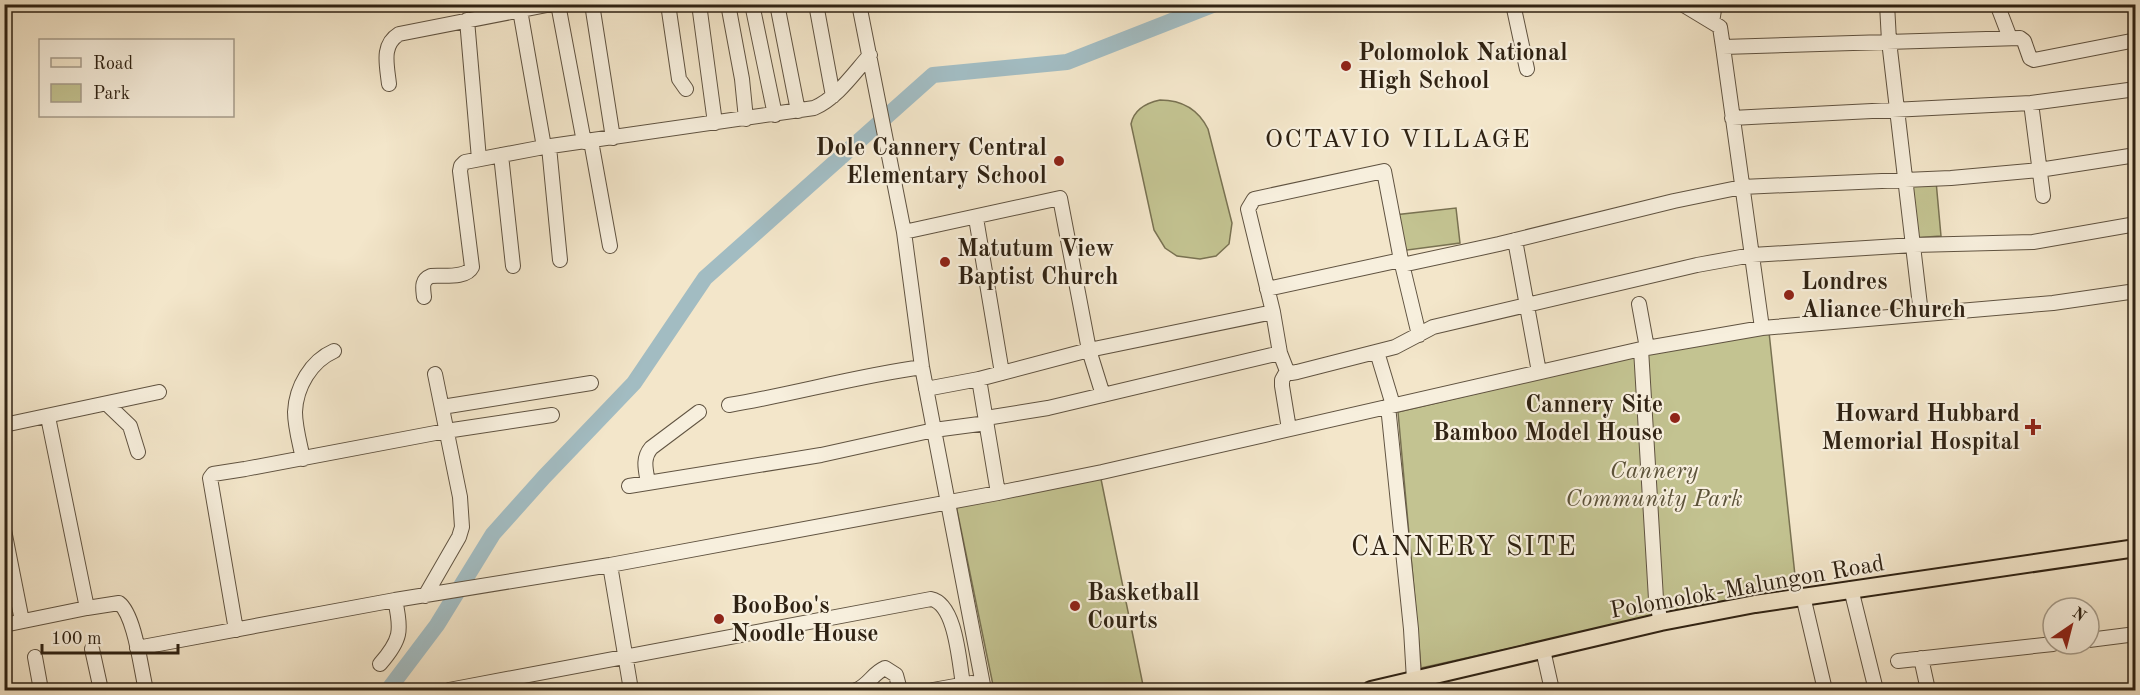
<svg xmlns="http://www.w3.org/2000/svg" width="2140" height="695" viewBox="0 0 2140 695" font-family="'Old Standard TT',serif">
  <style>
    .green { fill: #c3c391; stroke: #797252; stroke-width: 1.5 }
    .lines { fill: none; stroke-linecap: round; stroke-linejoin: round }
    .river { stroke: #a2bcc2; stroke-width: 16 }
    .minor-casing { stroke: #605341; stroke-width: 16 }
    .major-casing { stroke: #2f2213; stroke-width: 20 }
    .minor { stroke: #f7efdd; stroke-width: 14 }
    .major { stroke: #f3e6ca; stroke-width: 16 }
    .poi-dot { fill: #8f2418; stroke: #f7efdd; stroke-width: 2 }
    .labels { text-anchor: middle; stroke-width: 4.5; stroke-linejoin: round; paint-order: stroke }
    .poi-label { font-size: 24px; font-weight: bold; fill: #2f2213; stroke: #f7efdd; text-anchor: start }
    .park-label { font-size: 24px; font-style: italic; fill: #5b5239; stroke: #f7efdd }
    .street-label { font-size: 24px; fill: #2f2213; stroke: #f7efdd }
    .neighbourhood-label { font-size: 26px; letter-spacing: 1.5px; fill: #2f2213; stroke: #f7efdd }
    .quarter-label { font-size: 27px; letter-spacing: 1.5px; fill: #2f2213; stroke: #f7efdd }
  </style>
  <rect width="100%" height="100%" fill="#f3e6ca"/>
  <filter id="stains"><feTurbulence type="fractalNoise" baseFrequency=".00333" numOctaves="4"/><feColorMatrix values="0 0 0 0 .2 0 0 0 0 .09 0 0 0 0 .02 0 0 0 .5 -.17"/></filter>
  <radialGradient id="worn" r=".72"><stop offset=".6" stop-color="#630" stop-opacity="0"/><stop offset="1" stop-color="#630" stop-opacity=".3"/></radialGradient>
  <!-- green -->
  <path class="green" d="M1160,100C1182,100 1198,109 1208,129L1232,223L1229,244L1216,256L1200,259L1177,256L1165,248L1154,230L1131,124C1134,109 1146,103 1160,100Z
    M1936,181L1941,236L1913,238L1909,183Z
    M1456,208L1460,243L1400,251L1394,215Z
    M1769,332L1796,585L1421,668L1398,412L1647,353Z
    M1101,479L1144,690H994L956,505Z"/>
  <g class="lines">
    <!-- river -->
    <path class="river" d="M388,690L437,625L493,534L544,477L634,383L705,278L933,75L1067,62L1215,4"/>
    <!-- minor casing -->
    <g class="minor-casing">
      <path id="minor" d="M558,4L584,142
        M592,4L613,138
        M668,4L679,79L686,89
        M699,4L715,123
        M728,4L742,79L746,119
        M752,4L775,115
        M777,4L798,111
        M816,4L833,96
        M859,4L904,232L922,367L934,430L984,690
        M1513,4L1527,69
        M1682,4L1720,27L1723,47
        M1887,4L1889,41L1921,314
        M1997,4L2010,38
        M520,10L544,147
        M467,20L479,159
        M1712,22L1715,4
        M389,84C387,65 381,45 399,34L552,4
        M2031,103L2043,196
        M1732,118L2031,103L2136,89
        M591,141L610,246
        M549,147L560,260
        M501,155L513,266
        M976,218L1002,373
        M904,232L1060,198L1089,350L1103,395
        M1515,240L1539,372
        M1402,265L1499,244L1674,201L1742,187L1951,178L2039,170L2136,155
        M1267,289L1401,260
        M424,297C423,288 421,280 431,276C443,275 466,279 472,267L460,171L461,166L465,162L544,147L814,108C837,98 853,74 870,55
        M1639,304L1647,348
        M1762,328L1723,47L2020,38L2024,41L2030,58L2034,60L2136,40
        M1641,349L1656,599L1661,622
        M1377,352L1393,405
        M1287,371L1291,373L1297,372L1395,347L1433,327L1697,265L1752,255L1914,245L2033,242L2136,224
        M1287,371L1280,353L1273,312L1248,209L1254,199L1384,171L1401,260L1419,335
        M1287,371L1282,380V386L1289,429
        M979,379L998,493
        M926,389L979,379L1089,350L1273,312
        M107,404L130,426L138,452
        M729,405C794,394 857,376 922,367
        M1388,406L1411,629L1414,680
        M442,407L591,383
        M48,417L87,608
        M986,418L1048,408L1280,353
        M4,425L159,392
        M303,459C300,444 295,427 295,412C296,387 311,361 334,351
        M648,483C646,470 642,459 651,448L699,412
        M629,486L821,455L934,430L987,423
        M4,530L22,621
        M610,565L631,690
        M1851,589L1876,690
        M425,596L459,537L462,527L460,497L435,374
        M1803,596L1825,690
        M4,625L87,608L119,603C135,615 141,670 146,690
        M236,630L210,478L213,474L245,469L446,431L552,415
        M2089,640L2136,634
        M137,648L395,600L610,565L998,493L1102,472L1641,349L1762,328L2053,303L2136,291
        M92,649L101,690
        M1543,650L1552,690
        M35,657L41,690
        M1921,658L1928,690
        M1898,661L2053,644
        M380,664C401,640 402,631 395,600
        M449,690L931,599C956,604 959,662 963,684
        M856,690C868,686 873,673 885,668L896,675L900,690
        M933,690L972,683"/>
    </g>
    <!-- major casing -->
    <g class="major-casing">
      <path id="major" d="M1371,690L1661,622L1755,604L2136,548"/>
    </g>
    <!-- minor -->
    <use href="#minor" class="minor"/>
    <!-- major -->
    <use href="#major" class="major"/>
  </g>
  <!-- markers -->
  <g class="poi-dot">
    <circle cx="1346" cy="66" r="6"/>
    <circle cx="1059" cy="161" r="6"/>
    <circle cx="945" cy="262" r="6"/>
    <circle cx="1789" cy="295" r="6"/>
    <circle cx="1675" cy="418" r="6"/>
    <path d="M2030 418h6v6h6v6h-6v6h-6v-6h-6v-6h6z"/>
    <circle cx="1075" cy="606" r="6"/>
    <circle cx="719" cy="619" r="6"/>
  </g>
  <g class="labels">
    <!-- poi labels -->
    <g class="poi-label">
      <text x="1358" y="60">Polomolok National<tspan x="1358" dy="28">High School</tspan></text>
      <text x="1047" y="155" text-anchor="end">Dole Cannery Central<tspan x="1047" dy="28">Elementary School</tspan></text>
      <text x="957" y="256">Matutum View<tspan x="957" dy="28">Baptist Church</tspan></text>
      <text x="1801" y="289">Londres<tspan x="1801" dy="28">Aliance Church</tspan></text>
      <text x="1663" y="412" text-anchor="end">Cannery Site<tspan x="1663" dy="28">Bamboo Model House</tspan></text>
      <text x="2020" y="421" text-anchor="end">Howard Hubbard<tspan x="2020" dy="28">Memorial Hospital</tspan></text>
      <text x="1087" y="600">Basketball<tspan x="1087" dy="28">Courts</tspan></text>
      <text x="731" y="613">BooBoo's<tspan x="731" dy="28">Noodle House</tspan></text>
    </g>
    <!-- park labels -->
    <g class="park-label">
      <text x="1654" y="478">Cannery<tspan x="1654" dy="28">Community Park</tspan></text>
    </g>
    <!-- street labels -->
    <g class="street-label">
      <text transform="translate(1747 586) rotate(-10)" y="8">Polomolok-Malungon Road</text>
    </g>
    <!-- neighbourhood labels -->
    <g class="neighbourhood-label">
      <text x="1398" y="147">OCTAVIO VILLAGE</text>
    </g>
    <!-- quarter labels -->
    <g class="quarter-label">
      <text x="1464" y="555">CANNERY SITE</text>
    </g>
  </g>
  <!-- margin -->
  <rect width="2140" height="695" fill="none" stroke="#f3e6ca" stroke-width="24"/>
  <rect x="6" y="6" width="2128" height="683" fill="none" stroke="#2f2213" stroke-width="3"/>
  <rect x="12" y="12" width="2116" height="671" fill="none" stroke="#2f2213" stroke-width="1.5"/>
  <!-- legend -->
  <rect x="39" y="39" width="195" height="78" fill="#f7efdd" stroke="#a79d8c" stroke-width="1.5"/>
  <rect x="51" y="58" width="30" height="9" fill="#f3e6ca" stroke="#a79d8c" stroke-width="1.5"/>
  <text x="93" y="69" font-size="18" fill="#2f2213">Road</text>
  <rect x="51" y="84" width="30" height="18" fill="#c3c391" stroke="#a79d8c" stroke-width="1.5"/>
  <text x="93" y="99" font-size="18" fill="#2f2213">Park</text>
  <!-- north arrow -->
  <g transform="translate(2071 626) rotate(35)"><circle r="28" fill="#f7efdd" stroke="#a79d8c" stroke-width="1.5"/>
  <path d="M0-4.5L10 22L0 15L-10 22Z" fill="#8f2418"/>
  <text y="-9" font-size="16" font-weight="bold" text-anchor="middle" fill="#2f2213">N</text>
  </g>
  <!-- scale -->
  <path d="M42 644v9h136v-9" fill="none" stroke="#2f2213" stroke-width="3"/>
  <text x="51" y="644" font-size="18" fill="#2f2213" stroke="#f7efdd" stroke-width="4.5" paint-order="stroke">100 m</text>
  <rect width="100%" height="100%" filter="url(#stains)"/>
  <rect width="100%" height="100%" fill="url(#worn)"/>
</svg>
